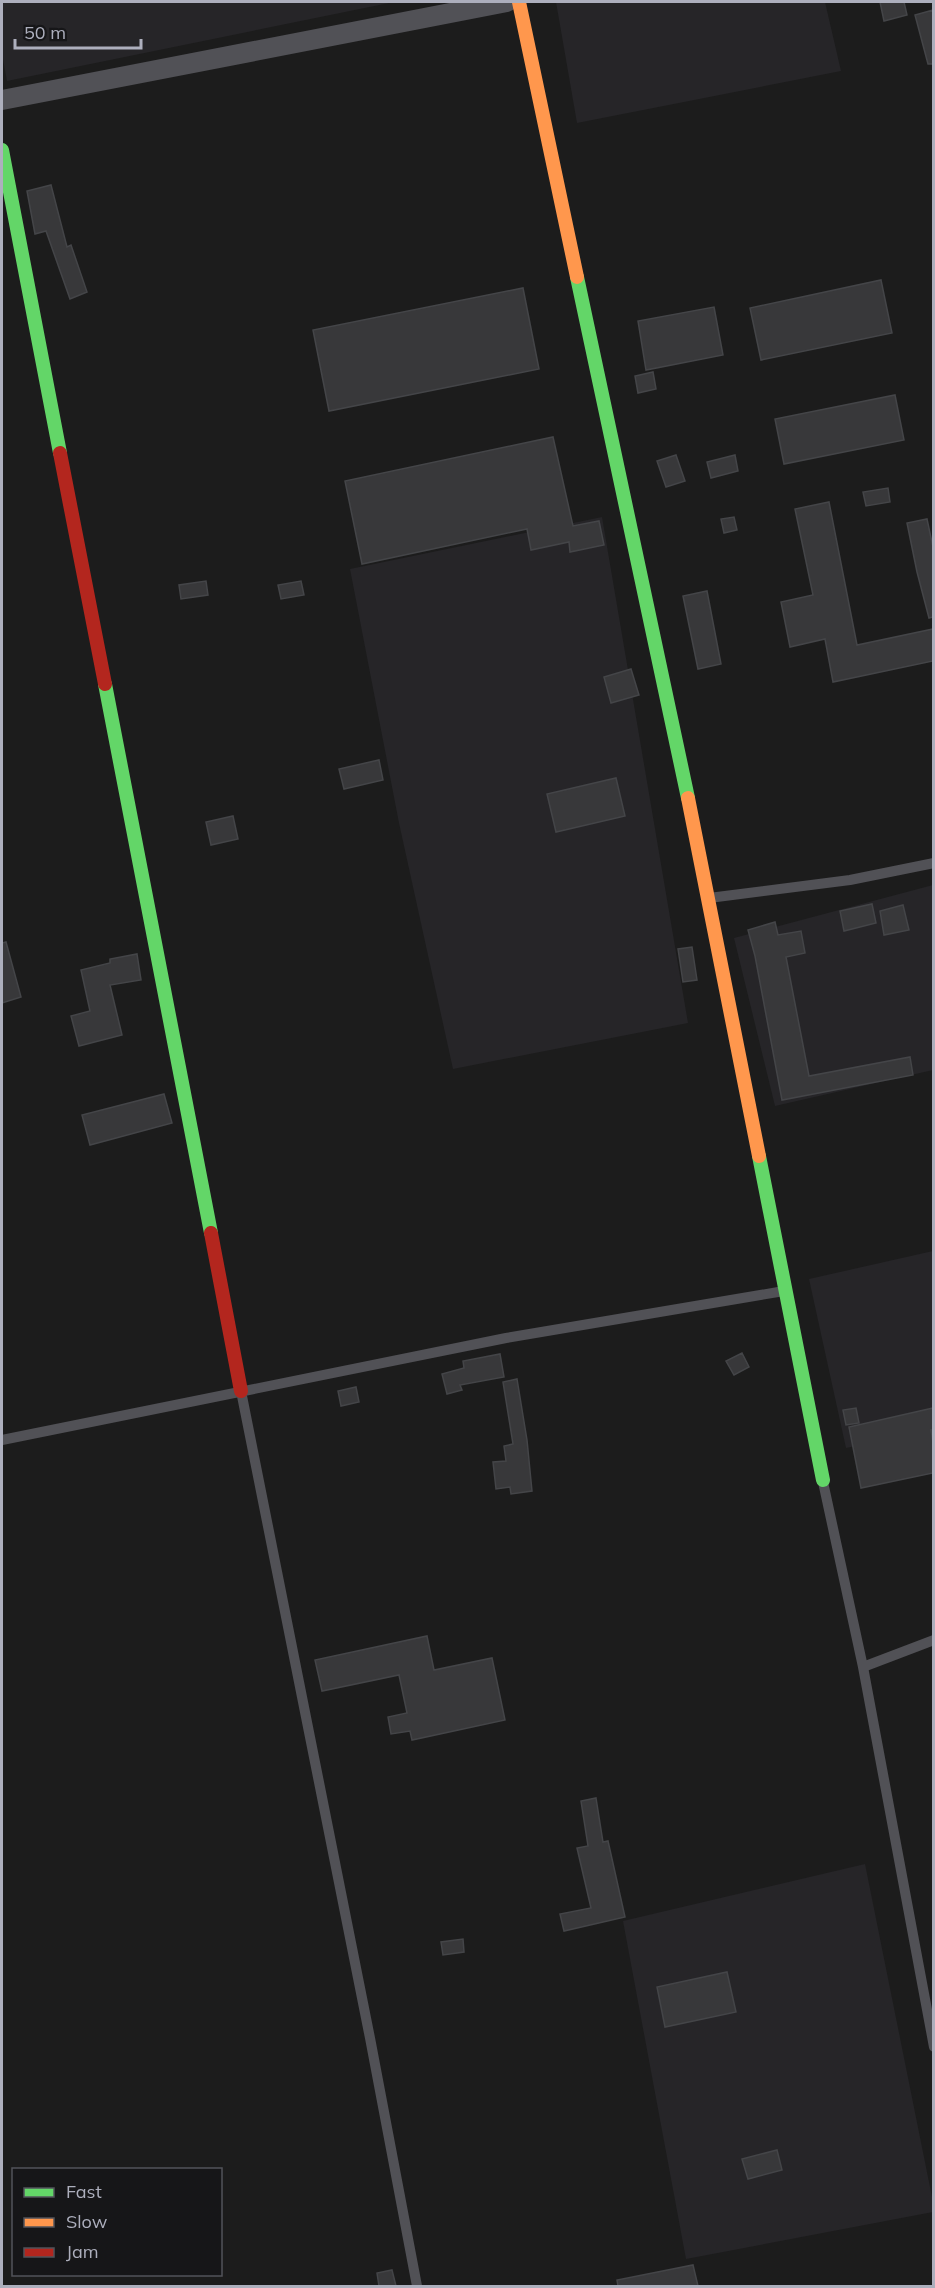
<svg xmlns="http://www.w3.org/2000/svg" width="935" height="2288" viewBox="0 0 935 2288" font-family="Mulish,sans-serif">
  <style>
    .built { fill: #262528 }
    .building { fill: #38383a; stroke: #444548; stroke-width: 1.5 }
    .lines { fill: none; stroke-linecap: round; stroke-linejoin: round }
    .lane { stroke: #515156; stroke-width: 10 }
    .street { stroke: #515156; stroke-width: 20 }
    .fast { stroke: #63d668; stroke-width: 14 }
    .slow { stroke: #ff974d; stroke-width: 14 }
    .jam { stroke: #b3261e; stroke-width: 14 }
  </style>
  <rect width="100%" height="100%" fill="#1c1c1c"/>
  <!-- built -->
  <path class="built" d="M2,2H394L7,81L2,54Z
    M556,2H825L841,71L577,123Z
    M602,517L688,1023L453,1069L399,823L350,569Z
    M933,885V1070L775,1106L734,938Z
    M933,1251V1430L846,1448L809,1279Z
    M865,1864L933,2202V2212L686,2259L623,1921Z"/>
  <!-- building -->
  <path class="building" d="M880,2H904L907,15L884,21Z
    M933,10V64H928L915,15Z
    M51,185L67,247L71,245L87,292L70,299L46,231L35,234L27,191Z
    M881,280L892,333L761,360L750,308Z
    M523,288L539,369L329,411L313,330Z
    M714,307L723,355L646,370L638,321Z
    M653,372L656,389L638,393L635,376Z
    M895,395L904,440L784,464L775,419Z
    M553,437L573,526L599,521L604,545L570,552L569,542L531,550L527,529L362,564L345,481Z
    M676,455L685,481L666,487L657,461Z
    M735,455L738,471L711,478L707,462Z
    M888,488L890,502L866,506L863,492Z
    M829,502L857,645L933,629V661L833,682L825,639L790,647L781,602L813,595L795,509Z
    M734,517L737,530L724,533L721,519Z
    M927,519L933,547V617L929,618L917,572L907,523Z
    M206,581L208,595L181,599L179,585Z
    M301,581L304,595L281,599L278,585Z
    M707,591L721,664L698,669L683,596Z
    M631,669L639,695L611,703L604,677Z
    M379,760L383,780L344,789L339,769Z
    M616,778L625,816L556,832L547,794Z
    M233,816L238,839L211,845L206,822Z
    M872,904L876,923L844,931L840,911Z
    M903,905L909,930L884,935L880,911Z
    M775,922L778,935L801,931L805,953L786,957L809,1076L910,1057L913,1075L782,1100L755,956L748,930Z
    M6,942L21,997L2,1003V943Z
    M692,947L697,980L683,982L678,949Z
    M137,954L141,980L110,985L122,1035L79,1046L71,1016L90,1011L81,970L110,963V959Z
    M164,1094L172,1123L90,1145L82,1115Z
    M742,1353L749,1367L734,1375L726,1361Z
    M500,1354L504,1377L460,1385L462,1390L447,1394L442,1374L464,1368L463,1361Z
    M517,1379L527,1440L532,1491L511,1494L510,1487L496,1489L493,1462L506,1461L504,1446L513,1444L503,1382Z
    M356,1387L359,1402L341,1406L338,1391Z
    M856,1408L859,1423L846,1425L843,1410Z
    M933,1408V1430H931L933,1443V1473L861,1488L849,1427Z
    M427,1636L434,1670L492,1658L505,1720L412,1740L410,1731L391,1734L388,1717L407,1713L399,1675L322,1691L315,1660Z
    M596,1798L603,1842L608,1841L625,1917L564,1931L560,1914L591,1908L577,1848L588,1846L581,1801Z
    M463,1939L464,1952L443,1955L441,1942Z
    M727,1972L736,2012L665,2027L657,1987Z
    M777,2150L782,2170L748,2179L742,2159Z
    M693,2265L698,2286H618L617,2280Z
    M392,2270L396,2286H379L377,2273Z"/>
  <g class="lines">
    <!-- lane -->
    <path class="lane" d="M709,898L850,880L934,863
      M241,1391L370,2038L417,2286
      M2,1440L506,1338L784,1291
      M823,1482L863,1667L934,2047
      M863,1667L934,1640"/>
    <!-- street -->
    <path class="street" d="M2,100L507,2"/>
    <!-- fast -->
    <path class="fast" d="M2,150L60,453
      M577,277L688,798
      M105,684L211,1233
      M759,1156L823,1480"/>
    <!-- slow -->
    <path class="slow" d="M519,2L577,277
      M688,798L759,1156"/>
    <!-- jam -->
    <path class="jam" d="M60,453L105,684
      M211,1233L241,1391"/>
  </g>
  <!-- border -->
  <rect width="935" height="2288" fill="none" stroke="#adafbd" stroke-width="6"/>
  <!-- legend -->
  <rect x="12" y="2168" width="210" height="108" fill="#161618" stroke="#52535a" stroke-width="1.5"/>
  <rect x="24" y="2188" width="30" height="9" fill="#63d668" stroke="#52535a" stroke-width="1.5"/>
  <text x="66" y="2198" font-size="18" fill="#adafbd">Fast</text>
  <rect x="24" y="2218" width="30" height="9" fill="#ff974d" stroke="#52535a" stroke-width="1.5"/>
  <text x="66" y="2228" font-size="18" fill="#adafbd">Slow</text>
  <rect x="24" y="2248" width="30" height="9" fill="#b3261e" stroke="#52535a" stroke-width="1.5"/>
  <text x="66" y="2258" font-size="18" fill="#adafbd">Jam</text>
  <!-- scale -->
  <path d="M15 39v9h126v-9" fill="none" stroke="#adafbd" stroke-width="3"/>
  <text x="24" y="39" font-size="18" fill="#adafbd" stroke="#161618" stroke-width="4.5" paint-order="stroke">50 m</text>
</svg>
